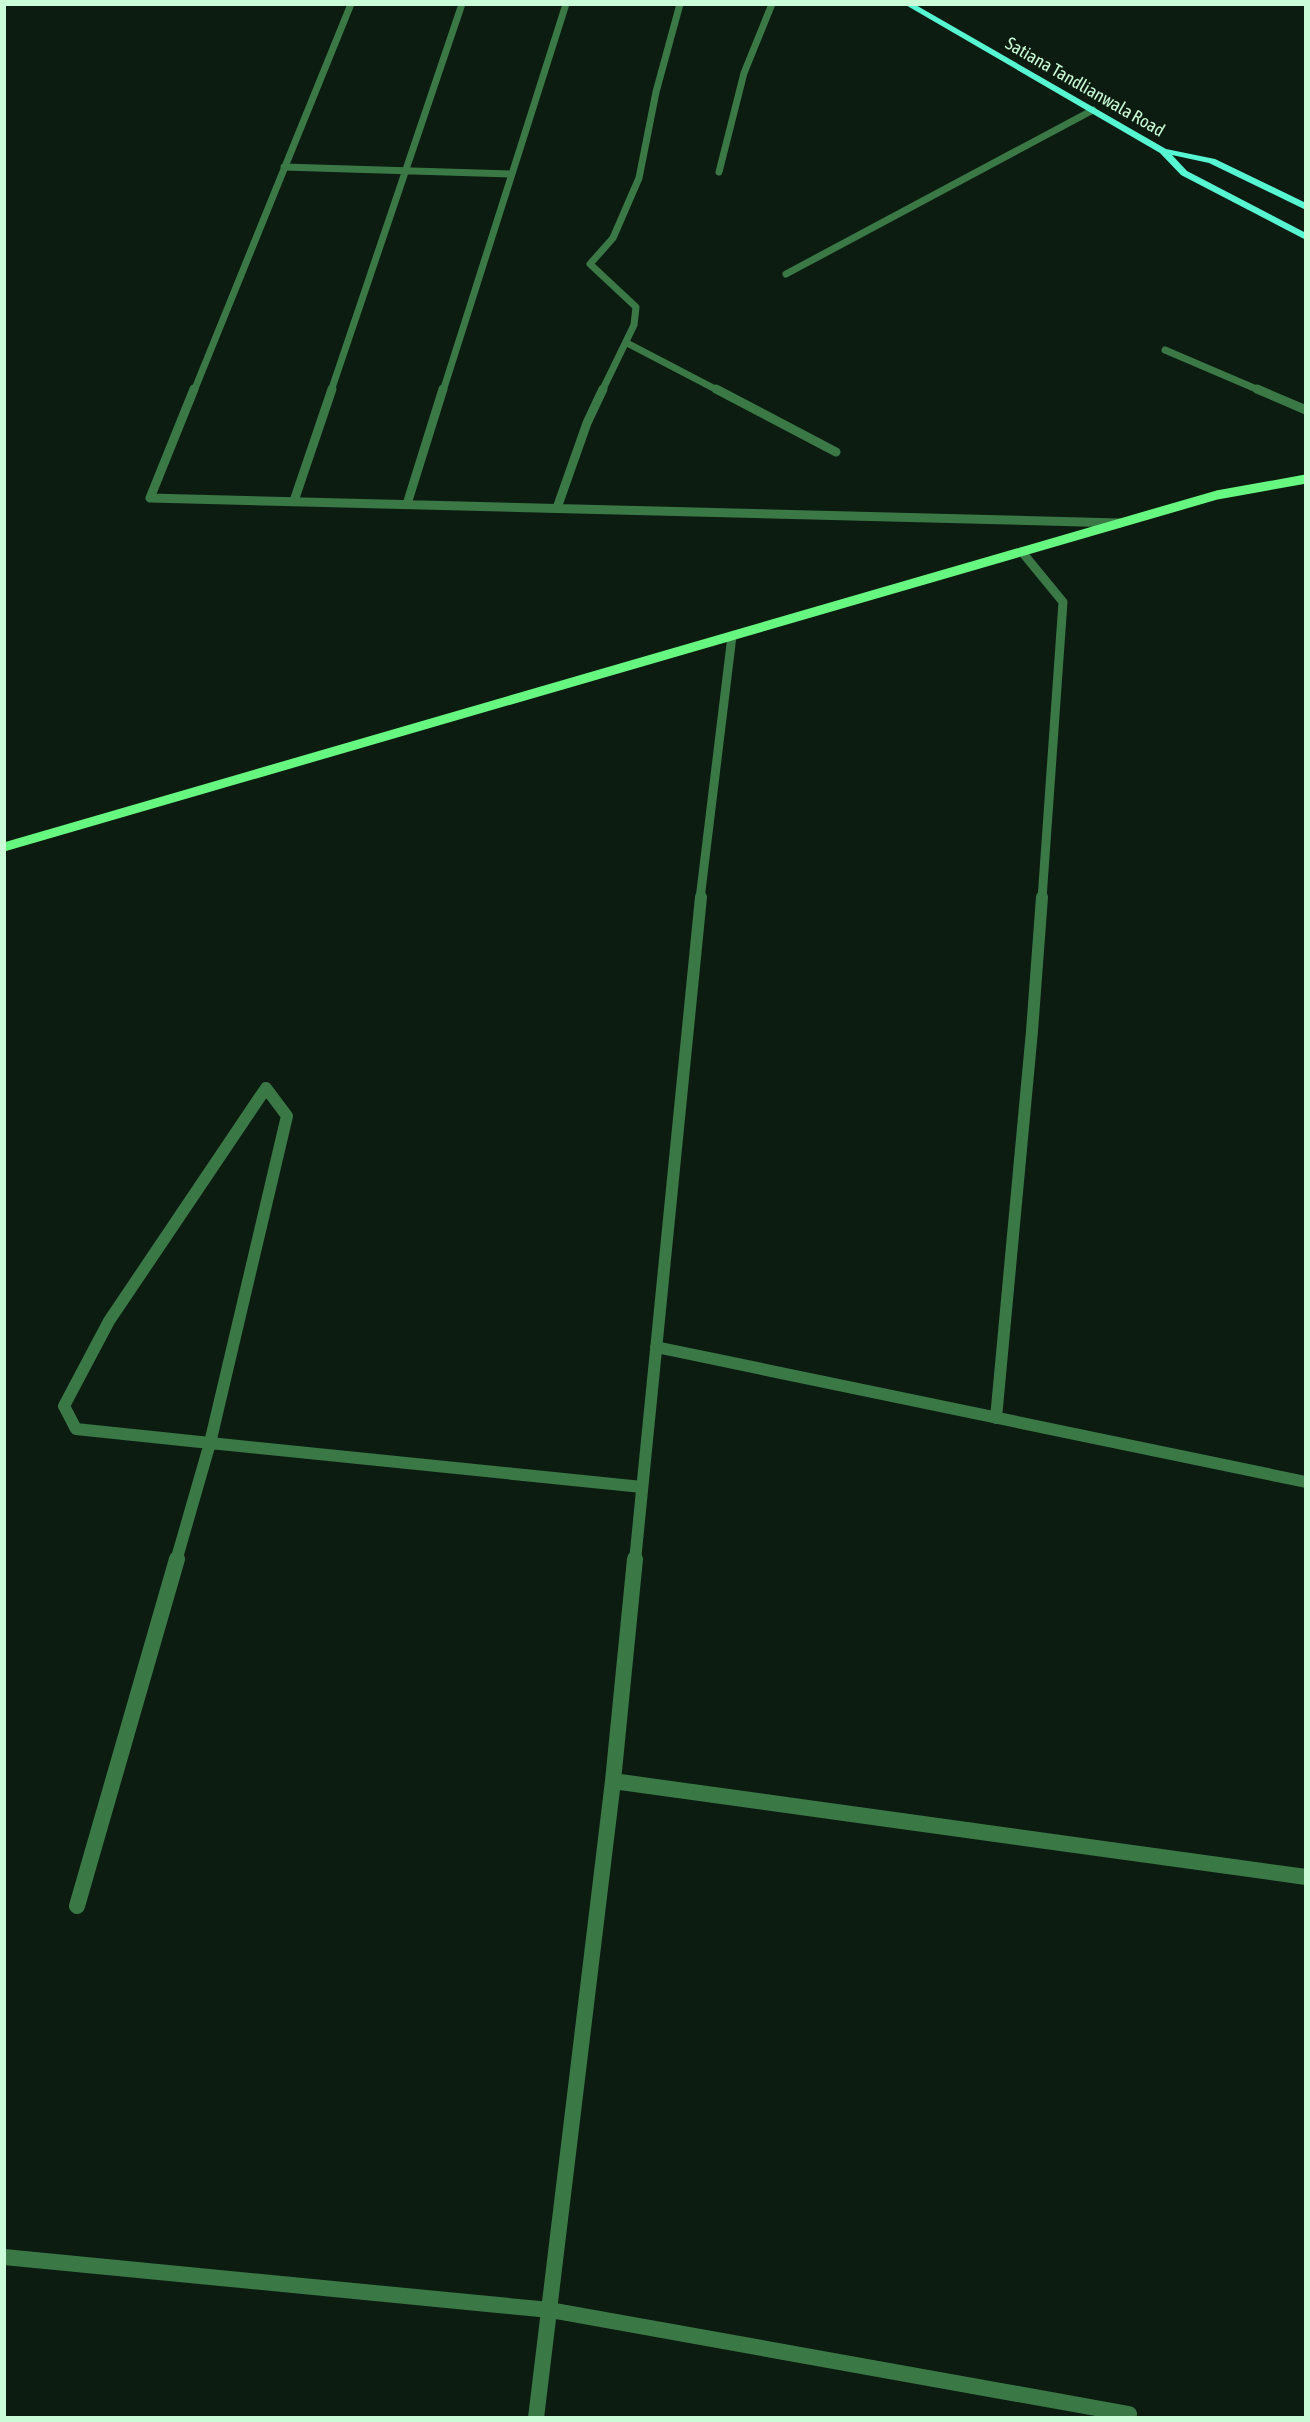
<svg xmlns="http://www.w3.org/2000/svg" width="1310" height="2422" viewBox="0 0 1310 2422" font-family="'Asap Condensed',sans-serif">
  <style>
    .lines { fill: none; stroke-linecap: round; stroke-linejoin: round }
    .street-far3 { stroke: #3a7846; stroke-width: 7 }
    .street-far2 { stroke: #3a7846; stroke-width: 9 }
    .street-far1 { stroke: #3a7846; stroke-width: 12 }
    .street { stroke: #3a7846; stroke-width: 16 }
    .secondary { stroke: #66f781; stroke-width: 9 }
    .primary { fill: #57f6d3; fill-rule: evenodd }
    .labels { text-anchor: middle; stroke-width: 5; stroke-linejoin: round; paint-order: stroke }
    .far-street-label { font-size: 18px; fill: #cafcd7; stroke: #0c1c11 }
  </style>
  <rect width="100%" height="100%" fill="#0c1c11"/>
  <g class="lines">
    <!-- street-far3 -->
    <path class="street-far3" d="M284,167L512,174
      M719,172L744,73L772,4
      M786,274L1093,110
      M627,343L719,391
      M1165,350L1261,391
      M194,391L351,4
      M331,391L462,4
      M443,391L566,4
      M602,391L634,325L636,307L590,264L613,238L639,178L656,92L680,4"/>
    <!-- street-far2 -->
    <path class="street-far2" d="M194,389L150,498L1120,523
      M716,389L836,452
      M1257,389L1306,410
      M294,501L332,389
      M407,504L443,389
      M557,508L587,423L603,389
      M1022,552L1063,602L1042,899
      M700,899L732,636"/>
    <!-- street-far1 -->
    <path class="street-far1" d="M266,1088L287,1116L210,1443L76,1429L64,1406L109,1321Z
      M656,1347L1306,1482
      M996,1418L1032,1031L1042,897
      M210,1443L642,1487
      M176,1561L210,1443
      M635,1561L701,897"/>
    <!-- street -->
    <path class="street" d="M613,1781L1306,1877
      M77,1906L177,1559
      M4,2257L550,2310L1129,2414
      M536,2418L613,1781L635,1559"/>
    <!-- secondary -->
    <path class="secondary" d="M4,847L1217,495L1306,479"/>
    <!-- primary -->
    <path class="primary" d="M904,4H914L1166,149L1215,159L1306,203V210L1209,163L1172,155L1187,171L1306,233V240L1181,175L1160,153Z"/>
  </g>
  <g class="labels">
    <!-- far-street labels -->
    <g class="far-street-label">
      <text transform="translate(1085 87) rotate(30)" y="6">Satiana Tandlianwala Road</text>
    </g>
  </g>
  <!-- border -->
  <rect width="1310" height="2422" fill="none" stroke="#cafcd7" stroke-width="12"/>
</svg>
